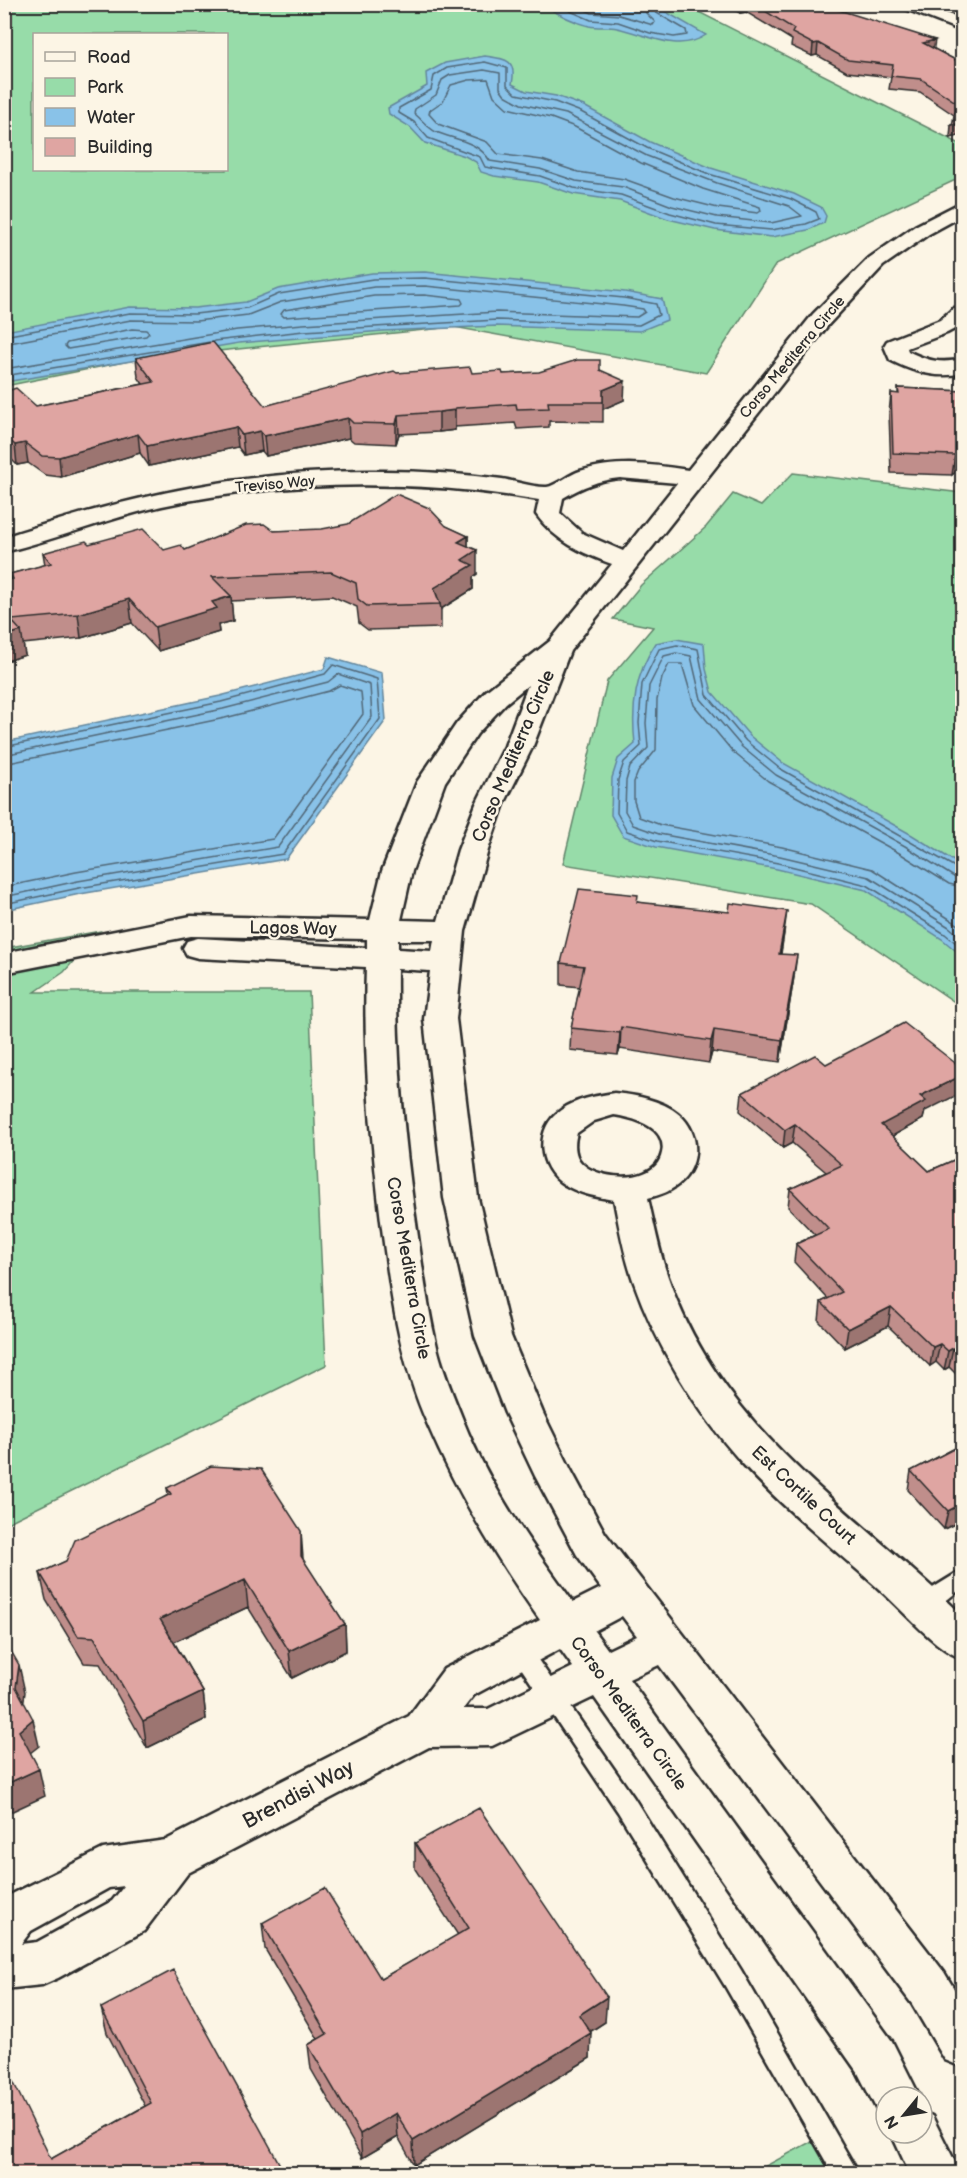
<svg xmlns="http://www.w3.org/2000/svg" width="967" height="2178" viewBox="0 0 967 2178" font-family="'Balsamiq Sans',sans-serif">
  <style>
    .green { fill: #97dca9; stroke: #61846a; stroke-width: 1.5; fill-rule: evenodd }
    .water { fill: #89c2e8; stroke: #63869c; stroke-width: 1.5 }
    .lines { fill: none; stroke-linecap: round; stroke-linejoin: round }
    .shore { stroke: #516777; stroke-width: 1.5 }
    .service-casing { stroke: #2b2b2b; stroke-width: 5 }
    .minor-casing { stroke: #2b2b2b; stroke-width: 5 }
    .service { fill: #fcf5e5; fill-rule: evenodd }
    .minor { fill: #fcf5e5; fill-rule: evenodd }
    .wall { fill: #c08e8b; stroke: #2b2b2b; stroke-width: 1.5 }
    .shaded-wall { fill: #9c7471; stroke: #2b2b2b; stroke-width: 1.5 }
    .building { fill: #dfa5a2; stroke: #2b2b2b; stroke-width: 1.5 }
    .labels { text-anchor: middle; stroke-width: 5; stroke-linejoin: round; paint-order: stroke }
    .far-street-label { font-size: 15px; fill: #2b2b2b; stroke: #fcf5e5 }
    .street-label { font-size: 18px; fill: #2b2b2b; stroke: #fcf5e5 }
    .near-street-label { font-size: 21px; fill: #2b2b2b; stroke: #fcf5e5 }
  </style>
  <rect width="100%" height="100%" fill="#fcf5e5"/>
  <filter id="ink" filterUnits="userSpaceOnUse"><feTurbulence type="fractalNoise" baseFrequency=".0167" numOctaves="2"/><feDisplacementMap in="SourceGraphic" scale="12" xChannelSelector="R" yChannelSelector="G"/><feConvolveMatrix kernelMatrix="1 2 1 2 8 2 1 2 1" color-interpolation-filters="sRGB"/></filter>
  <g filter="url(#ink)">
    <!-- green -->
    <path class="green" d="M5,5H685L962,145V177L776,264L706,373L454,327L139,359L5,386ZM34,34H226V170H34Z
      M793,473L962,493V1007L811,904L563,864L607,681L653,627L613,619L641,585L706,527L733,494L761,506Z
      M100,931L64,972L35,992H309L326,1365L5,1524V948Z
      M827,2133L856,2174H751Z"/>
    <!-- water -->
    <path class="water" d="M543,5H654L706,35C678,54 646,34 617,28C608,26 598,28 589,26C573,22 556,13 543,5Z
      M485,56C506,59 517,59 512,84L526,91L556,96L584,106L650,142L711,168L794,194L821,207L826,216L824,223L808,230L772,237L715,230L668,219L620,201L573,194L538,182L494,176L481,172L476,162L465,156L425,143L410,127L389,114L388,108L427,86L426,73L445,63Z
      M425,272L625,292L662,299L667,320L640,331L497,326L383,331L239,343L5,382V331L130,307L195,308L246,302L278,289L372,273Z
      M676,639L704,644L706,669L712,692L750,736L783,763L912,835L962,866V956L942,939L866,890L777,869L656,847L623,836L611,815L612,778L618,759L635,744C631,707 635,674 656,643Z
      M328,657L382,673L386,720L286,859L80,894L5,910V742L220,696L324,669Z"/>
    <g class="lines">
      <!-- shore -->
      <path class="shore" d="M554,4L591,20L618,22L650,33L674,37L687,35L686,30L655,12L652,4
        M572,4L592,13L619,15L653,25L655,22L646,13L644,4
        M485,62L507,68V85L516,94L555,102L581,112L647,148L709,174L791,199L816,212L819,219L806,224L771,230L716,225L670,213L621,195L574,188L540,176L485,167L480,157L428,138L414,122L399,113V108L431,90L434,76L447,68Z
        M484,70L500,73V88L505,95L521,104L566,114L647,156L717,183L789,206L802,216L771,223L717,217L672,206L623,187L576,181L540,169L490,161C478,141 456,140 436,132C428,128 421,119 414,113L415,109L436,95L442,80L450,75Z
        M488,79L494,96L507,108L551,118L575,127L641,163L703,189L760,207L761,211L758,213L718,208L674,197L624,179L578,172L542,160L498,154L487,142L438,124L429,114L430,110L443,101L451,85L469,80Z
        M424,295L461,299L463,303L461,305L284,317L281,314L284,310L374,296Z
        M132,329L146,330L149,333L146,336L68,349L65,346L67,343Z
        M4,336L130,313L195,314L247,308L279,294L373,279L425,278L624,298L656,304L659,315L639,325L497,320L304,331L214,341
        M4,344L131,320L196,321L248,315L281,302L374,287L425,286L623,306L643,309L645,312L637,317L497,312L303,324L237,330L4,369
        M4,376L210,342
        M4,747L221,702L325,674L333,665L377,679L380,719L283,854L79,888L4,904
        M4,755L223,709L328,682L338,674L370,685L372,717L278,847L78,881L4,897
        M4,764L225,718L329,691L340,685L361,692L363,714L273,839L76,872L4,887
        M962,871L779,768L746,741L707,695L698,649L677,645L659,649L642,684L639,723L641,746L624,762L618,780L617,813L627,831L657,841L778,863L867,885L945,934L962,948
        M962,878L954,877L905,846L776,775L742,747L701,699L691,656L676,653L664,656L649,686L646,723L648,748L630,767L626,781L625,811L633,825L659,834L780,856L869,877L949,927L962,938
        M962,887L949,884L901,854L768,781L733,752L694,705L682,664H669L662,678L657,700L656,750L638,772L634,782V801L639,817L661,825L782,847L872,869L962,927"/>
      <!-- service casing -->
      <g class="service-casing">
        <path id="service" d="M962,1570V1588C950,1597 933,1614 918,1609L915,1603L918,1597Z
          M520,1641L527,1644L634,1798L741,1970L859,2174H833L725,1986L618,1812L513,1656L510,1650L513,1644Z"/>
      </g>
      <!-- minor casing -->
      <g class="minor-casing">
        <path id="minor" d="M901,4H925L962,20V31L903,8Z
          M962,202V216L929,234L883,266L829,324L570,651L533,746L504,804L488,850L465,931L456,1019L478,1198L511,1336L543,1413L571,1470L605,1533L944,1972L962,2002V2067L945,2060L912,2004L659,1665L629,1679L892,2041L920,2097H886V2116L879,2114L858,2073L594,1697L492,1746L429,1747L188,1873L144,1931L58,1978L42,1985L4,1989V1898L103,1849L166,1840L409,1716L444,1669L540,1620C496,1558 457,1493 427,1423C399,1360 390,1289 381,1221C371,1136 363,1053 366,967L198,958L187,955L183,948L187,941L198,938L367,948V939L191,936L4,973V953L191,916L370,920L382,871L417,782L457,723L486,691L550,641L612,564C582,553 555,541 536,514L539,500C414,479 286,480 162,506C108,518 58,539 4,552V537C134,495 247,469 384,471C424,471 463,474 502,479C514,481 536,488 547,487C555,486 570,474 580,471C616,460 651,464 688,470L813,314L869,258L915,226ZM620,478L677,483L623,551L582,533L560,513L563,498C582,487 598,480 620,478ZM528,685L505,746L476,804L458,850L438,921L401,920L412,871L445,782L477,734L506,703ZM398,940H434L432,951L398,949ZM397,969L430,971L424,1019L444,1198L475,1336L505,1413L535,1476L577,1555L601,1588L573,1602C532,1546 489,1486 463,1420C454,1397 443,1372 437,1347C426,1302 421,1255 414,1209C403,1129 396,1050 397,969ZM622,1616L637,1636L608,1650L594,1631ZM560,1649L573,1667L488,1709H463L474,1695ZM124,1886L112,1901L37,1942L21,1944L31,1931L109,1888Z
          M962,307V325L947,333L907,348L908,351C927,361 942,364 962,359V373C937,379 913,372 890,360L884,346L887,341L940,320L954,308Z
          M614,1093C636,1095 667,1101 683,1118C704,1141 697,1176 670,1190C664,1194 655,1196 648,1198C654,1224 659,1251 668,1277C720,1429 853,1510 962,1615V1658C938,1652 901,1608 879,1589C833,1548 784,1509 742,1463C696,1411 656,1346 633,1280C624,1254 619,1227 614,1200C598,1197 579,1194 565,1185C537,1169 534,1128 561,1110C576,1099 596,1096 614,1093ZM614,1115C634,1118 668,1127 662,1153C660,1163 654,1169 644,1173C627,1181 585,1176 577,1156C574,1148 575,1140 577,1133L594,1121Z
          M922,2112L932,2116L961,2174H910L891,2133H922Z"/>
      </g>
      <!-- service -->
      <use href="#service" class="service"/>
      <!-- minor -->
      <use href="#minor" class="minor"/>
    </g>
    <!-- wall -->
    <path class="wall" d="M723,4H820L934,49L963,64V135L950,138L954,115L920,92L889,89L891,77L847,72L817,55L812,56L791,46L792,40L746,12L740,13Z
      M136,358L265,406L397,373L503,374L600,370L624,400L603,409V422L549,421V427L517,429L515,423L455,427V430L439,432L399,434L396,444L354,442L349,438L266,456L262,451L244,455L238,447L149,466L140,453L61,477L45,475L28,463L17,465L8,456L4,460V392L36,406L143,384L138,377Z
      M898,388L963,391V466L952,475L891,473L889,413L891,393L898,394Z
      M446,526L468,536V546L477,574L473,577V589L441,609V628L368,630L359,623L357,607L332,596L231,601L233,621L218,625L219,632L158,651L132,623L81,638L23,644L25,655L4,662V581L11,579L10,574L45,565L43,553L89,544L164,550H185L274,531Z
      M638,902L784,933L781,954L794,977L780,1062L712,1052L709,1063L620,1049L618,1055L570,1050L571,1028L580,987L561,985V963Z
      M826,1064L925,1111L923,1119L892,1136L929,1171L963,1156V1381L949,1367L944,1370L936,1362L930,1366L888,1326L845,1348L819,1321L821,1302L828,1299L794,1262L796,1244L815,1235L788,1207L790,1189L826,1172L792,1143L783,1148L740,1111L742,1093Z
      M963,1444V1520L944,1529L908,1490L911,1471Z
      M167,1488L303,1560L345,1624L346,1651L292,1678L248,1607L174,1642L203,1692L206,1719L147,1748L100,1664L84,1663L46,1600L40,1573L66,1561L168,1495Z
      M415,1843L605,2022L590,2032V2058L414,2165L398,2137L362,2158L311,2069L308,2045L318,2039L265,1949L262,1923L381,1979L458,1935L415,1869Z
      M101,2008L285,2174L51,2159L145,2106L107,2033Z"/>
    <!-- shaded-wall -->
    <path class="shaded-wall" d="M741,4H746V12L740,13Z
      M935,40L933,53L923,43Z
      M818,43L817,55L812,56L813,44Z
      M963,123V135L950,138L951,125Z
      M625,381L624,400L603,409V390Z
      M455,410V430L439,432V412Z
      M398,415L399,434L396,444V424Z
      M348,418L349,438L266,456L264,436Z
      M236,427L238,447L149,466L147,446Z
      M260,431L262,451L244,455L242,435Z
      M138,434L140,453L61,477L59,457Z
      M6,437L8,456L4,460V438Z
      M25,443L28,463L17,465L15,445Z
      M963,449V466L952,475L955,455Z
      M468,536V556L477,550V574L473,577V589L441,609L440,604L434,588L458,542Z
      M231,596L233,621L218,625L219,632L158,651L155,627L212,602Z
      M129,599L132,623L81,638L78,614Z
      M21,631L25,655L4,662V636Z
      M787,911L784,933L777,975L779,954Z
      M797,955L794,977L780,1062L782,1040Z
      M621,1027L620,1049L618,1055L620,1033Z
      M714,1030L712,1052L709,1063L711,1041Z
      M963,1075V1092L925,1111L923,1119L878,1144L881,1125L920,1096Z
      M795,1124L792,1143L783,1148L785,1130Z
      M891,1307L888,1326L845,1348L848,1329Z
      M940,1344L936,1362L930,1366L933,1347Z
      M953,1348L949,1367L944,1370L948,1351Z
      M963,1503V1520L944,1529L948,1511Z
      M301,1531L303,1558V1584L301,1556Z
      M245,1580L248,1607L165,1646L160,1619Z
      M345,1624L346,1651L292,1678L289,1651Z
      M19,1665L25,1692L22,1714L16,1687Z
      M203,1692L206,1719L147,1748L143,1721Z
      M33,1719L39,1746L25,1757L19,1731Z
      M39,1769L45,1796L4,1815V1785Z
      M607,1997L605,2022L577,2040L579,2015Z
      M591,2033L590,2058L414,2165L413,2141Z
      M396,2113L398,2137L362,2158L360,2134Z"/>
    <!-- building -->
    <path class="building" d="M754,4H820L935,40L923,43L963,64V123L951,125L959,114L955,113L960,105L921,79L891,76L893,65L848,60L818,43L813,44L792,33L794,29Z
      M213,342L265,406L394,371L397,373L470,367L472,373L502,371L503,374L539,372L577,360H600V370L625,381L603,390V402H548L549,408L517,409L516,404L455,408V410L439,412L398,415L396,424L353,423L348,418L264,436L260,431L242,435L236,427L147,446L138,434L59,457L42,456L25,443L15,445L6,437L4,438V392L16,388L36,406L154,382L136,358Z
      M898,388L963,391V449L955,455L893,453L891,393L899,394Z
      M396,494L429,508L446,526L468,536L458,542L477,550L462,560L473,565L434,588L440,604L367,606L358,599L356,583L331,572L212,577L231,596L212,602L217,608L155,627L129,599L78,614L11,620L21,631L4,636V581L13,579L10,574L51,563L43,553L86,541L89,544L143,529L164,550L181,545L185,550L246,525L264,524L274,531L322,529L348,524Z
      M579,889L638,895L637,902L729,912L730,903L787,911L779,954L797,955L782,1040L714,1030L711,1041L621,1027L620,1033L571,1028L584,966L561,963Z
      M904,1023L963,1069V1075L920,1096L926,1101L881,1125L929,1171L963,1156V1358L953,1348L948,1351L940,1344L933,1347L891,1307L848,1329L821,1302L842,1292L796,1244L829,1229L790,1189L842,1165L795,1124L785,1130L742,1093L815,1055L826,1064Z
      M963,1444V1503L948,1511L911,1471Z
      M211,1466L261,1469L301,1531V1556L345,1624L289,1651L245,1580L160,1619L203,1692L143,1721L94,1637L78,1636L40,1573L66,1561L75,1540L171,1494L167,1488Z
      M4,1639L19,1665L16,1687L33,1719L19,1731L39,1769L4,1785Z
      M479,1808L607,1997L579,2015L591,2033L413,2141L396,2113L360,2134L308,2045L327,2034L262,1923L325,1888L381,1979L469,1928L415,1843Z
      M173,1970L285,2174H4V2063L51,2159L151,2103L101,2008Z"/>
  </g>
  <g class="labels">
    <!-- far-street labels -->
    <g class="far-street-label">
      <text transform="translate(792 357) rotate(-50)" y="5">Corso Mediterra Circle</text>
      <text transform="translate(275 484) rotate(-5)" y="5">Treviso Way</text>
    </g>
    <!-- street labels -->
    <g class="street-label">
      <text transform="translate(513 756) rotate(-67)" y="6">Corso Mediterra Circle</text>
      <text transform="translate(293 928) rotate(1)" y="6">Lagos Way</text>
      <text transform="translate(409 1268) rotate(80)" y="6">Corso Mediterra Circle</text>
      <text transform="translate(804 1495) rotate(43)" y="6">Est Cortile Court</text>
      <text transform="translate(629 1713) rotate(54)" y="6">Corso Mediterra Circle</text>
    </g>
    <!-- near-street labels -->
    <g class="near-street-label">
      <text transform="translate(298 1794) rotate(-28)" y="7">Brendisi Way</text>
    </g>
  </g>
  <!-- margin -->
  <rect width="967" height="2178" fill="none" stroke="#fcf5e5" stroke-width="24"/>
  <rect x="12" y="12" width="943" height="2154" fill="none" stroke="#2b2b2b" stroke-width="2" filter="url(#ink)"/>
  <!-- legend -->
  <rect x="33" y="33" width="195" height="138" fill="#fcf5e5" stroke="#a8a49b" stroke-width="1.5"/>
  <rect x="45" y="52" width="30" height="9" fill="#fcf5e5" stroke="#a8a49b" stroke-width="1.5"/>
  <text x="87" y="63" font-size="18" fill="#2b2b2b">Road</text>
  <rect x="45" y="78" width="30" height="18" fill="#97dca9" stroke="#a8a49b" stroke-width="1.5"/>
  <text x="87" y="93" font-size="18" fill="#2b2b2b">Park</text>
  <rect x="45" y="108" width="30" height="18" fill="#89c2e8" stroke="#a8a49b" stroke-width="1.5"/>
  <text x="87" y="123" font-size="18" fill="#2b2b2b">Water</text>
  <rect x="45" y="138" width="30" height="18" fill="#dfa5a2" stroke="#a8a49b" stroke-width="1.5"/>
  <text x="87" y="153" font-size="18" fill="#2b2b2b">Building</text>
  <!-- north arrow -->
  <g transform="translate(904 2115) rotate(240)"><circle r="28" fill="#fcf5e5" stroke="#a8a49b" stroke-width="1.5"/>
  <path d="M0-4.5L10 22L0 15L-10 22Z" fill="#2b2b2b"/>
  <text y="-9" font-size="16" font-weight="bold" text-anchor="middle" fill="#2b2b2b">N</text>
  </g>
</svg>
